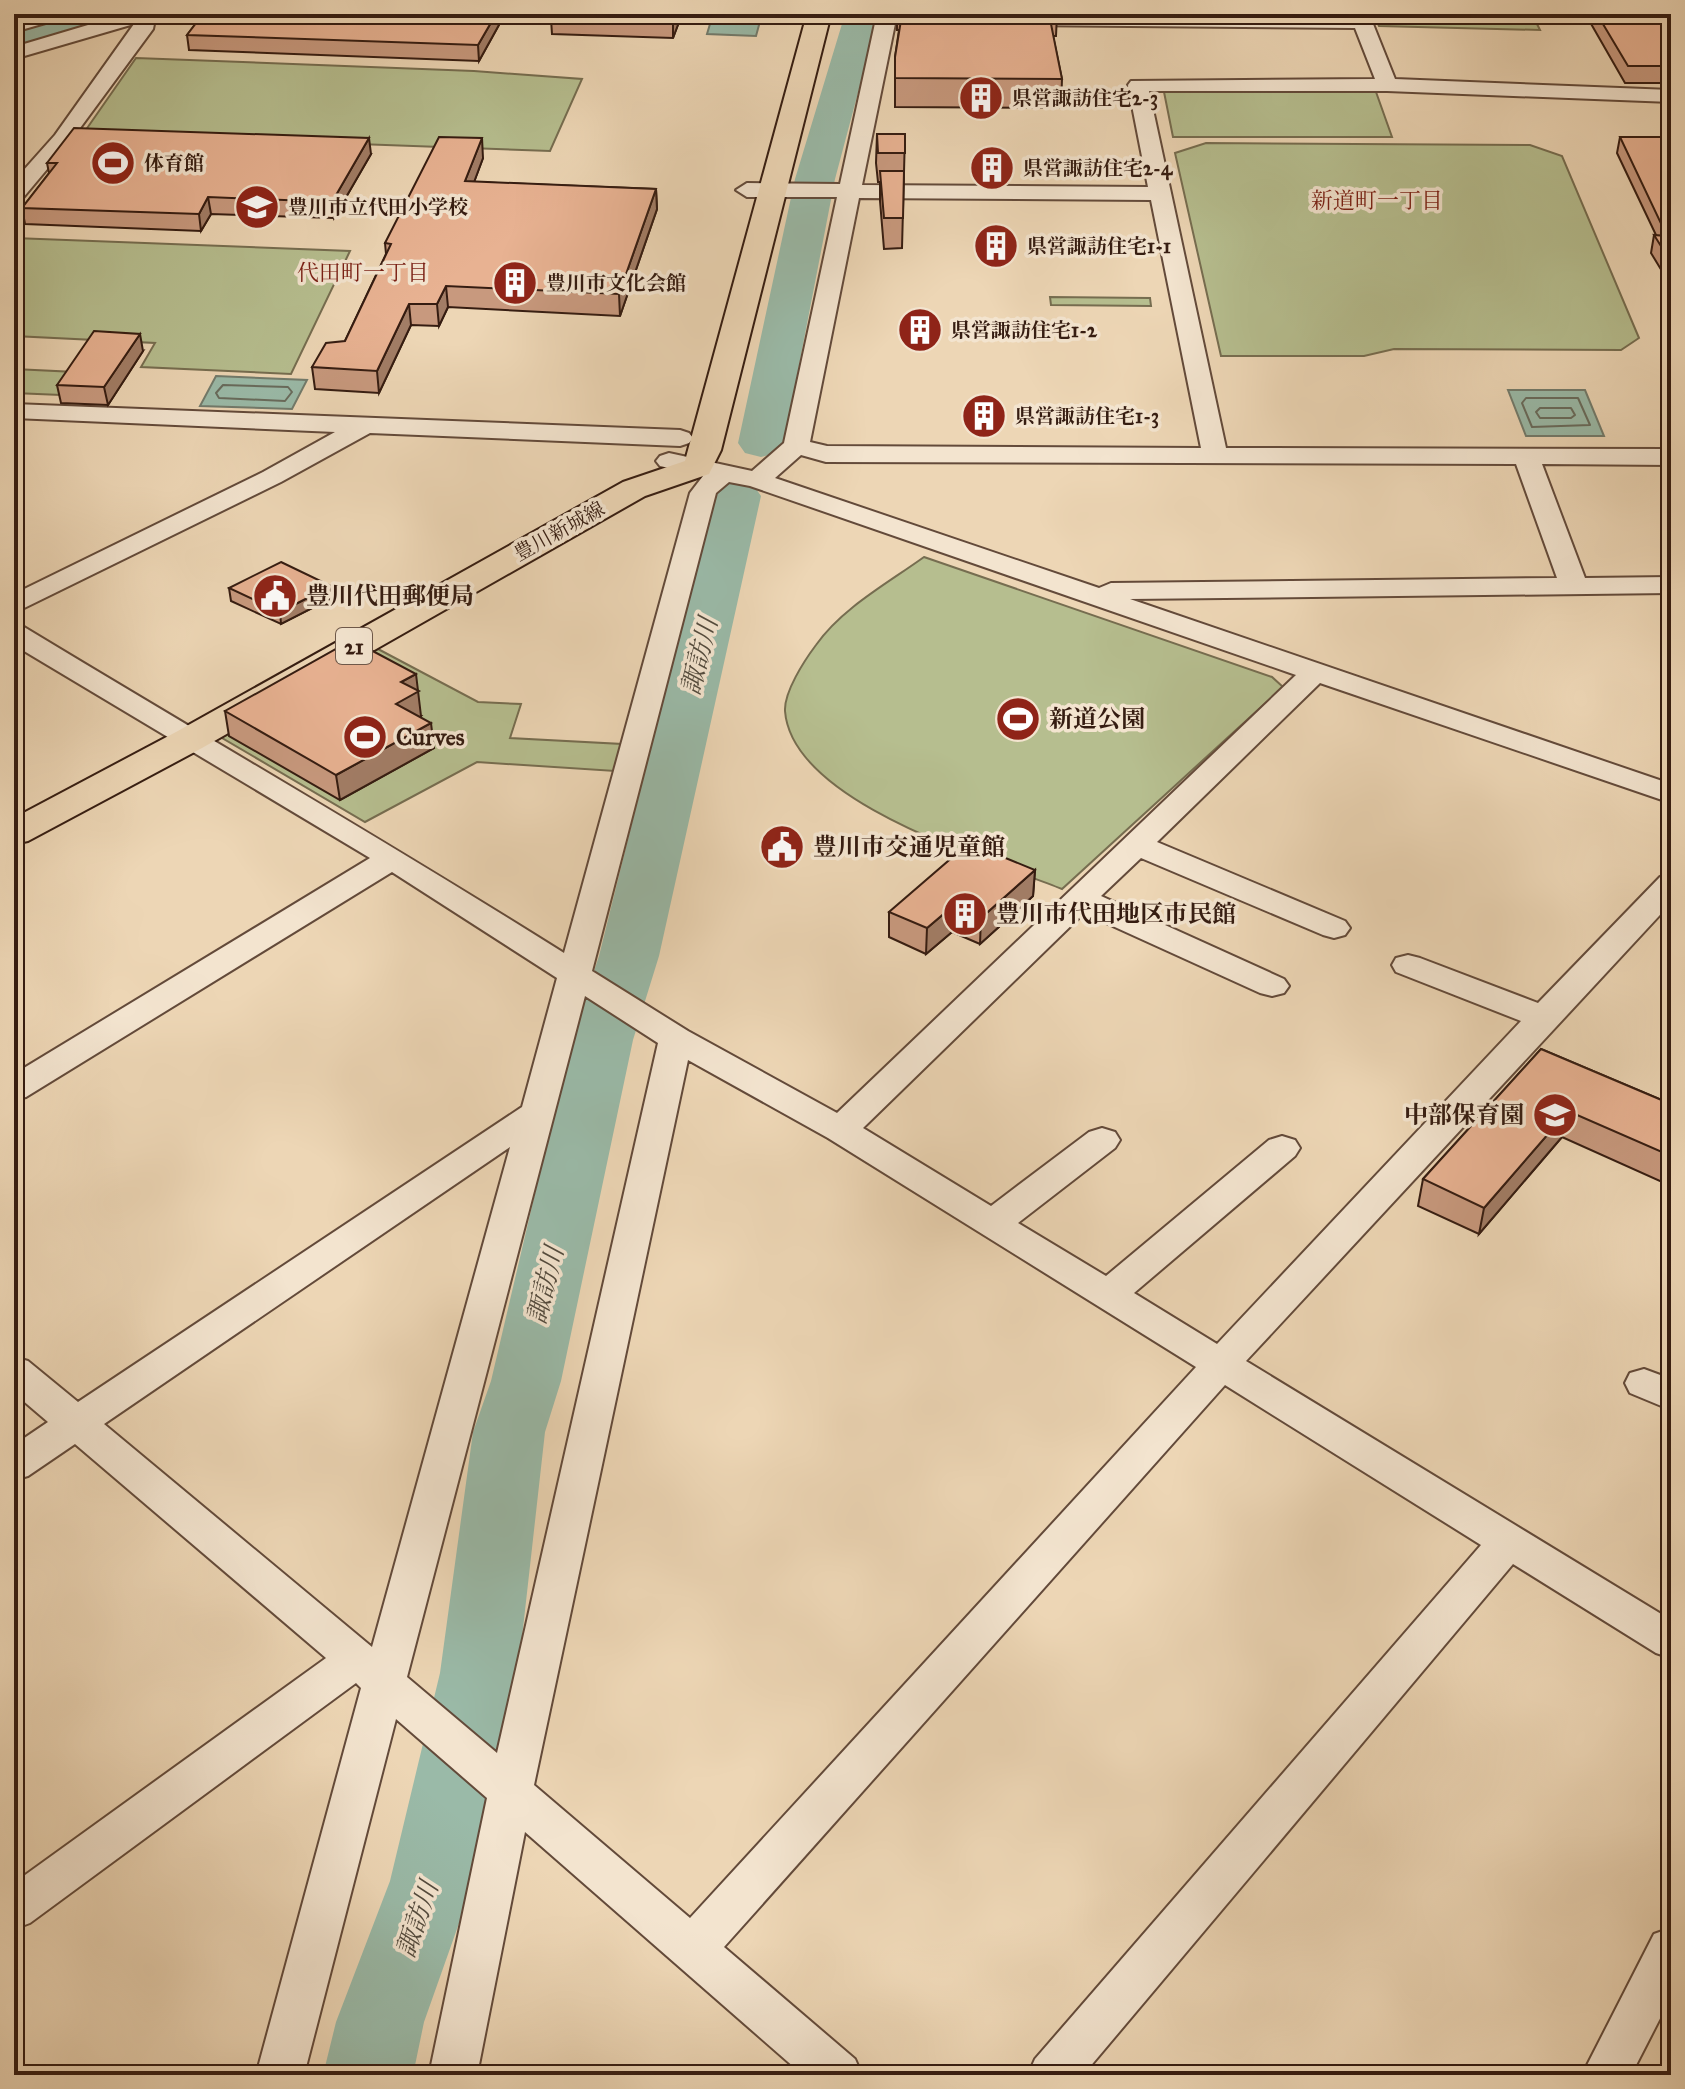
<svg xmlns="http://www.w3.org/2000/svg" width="1685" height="2089" viewBox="0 0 1685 2089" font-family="'IM FELL Great Primer','Noto Serif JP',serif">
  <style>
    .green { fill: #b6be8f; stroke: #766d50; stroke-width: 2 }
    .water { fill: #9abaa8; stroke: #727b6c; stroke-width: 2 }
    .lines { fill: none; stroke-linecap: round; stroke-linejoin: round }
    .shore { stroke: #686b5c; stroke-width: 2 }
    .river { fill: #9abaa8; fill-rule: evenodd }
    .minor-casing { stroke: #634a3a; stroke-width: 4 }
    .major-casing { stroke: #351c11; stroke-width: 4 }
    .minor { fill: #f3e4cf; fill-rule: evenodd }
    .major { fill: #edd6b5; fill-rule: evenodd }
    .wall { fill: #c8997e; stroke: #351c11; stroke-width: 2 }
    .shaded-wall { fill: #a27d66; stroke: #351c11; stroke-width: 2 }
    .building { fill: #e8b292; stroke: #351c11; stroke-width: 2 }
    .labels { text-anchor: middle; stroke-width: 7; stroke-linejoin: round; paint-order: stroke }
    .far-poi-label { font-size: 20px; font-weight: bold; fill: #351c11; stroke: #f3e4cf; text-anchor: start }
    .far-street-label { font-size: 20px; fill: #351c11; stroke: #f3e4cf }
    .far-neighbourhood-label { font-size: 22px; fill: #7a1f14; stroke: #f3e4cf }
    .shield { fill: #f3e4cf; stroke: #6e584a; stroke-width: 2 }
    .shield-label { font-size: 22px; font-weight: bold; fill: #351c11 }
    .poi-label { font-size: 24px; font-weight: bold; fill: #351c11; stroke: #f3e4cf; text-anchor: start }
    .water-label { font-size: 26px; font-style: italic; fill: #534b3e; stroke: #f3e4cf }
  </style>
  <rect width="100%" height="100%" fill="#edd6b5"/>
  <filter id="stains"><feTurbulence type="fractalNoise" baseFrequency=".0025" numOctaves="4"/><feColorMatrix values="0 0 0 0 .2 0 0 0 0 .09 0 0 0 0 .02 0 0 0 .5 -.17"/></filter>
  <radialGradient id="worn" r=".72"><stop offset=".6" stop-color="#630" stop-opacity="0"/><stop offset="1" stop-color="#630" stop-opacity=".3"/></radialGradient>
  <!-- green -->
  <path class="green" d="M1373,14H1532L1540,30L1379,26Z
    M136,58L474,71L582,79L550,151L83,134Z
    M1164,92H1376L1392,137H1173Z
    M1206,143L1530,145L1562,156L1639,338L1621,350L1394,349L1364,356H1221L1175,153Z
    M14,238L350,251L291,374L141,367L155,343L14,336Z
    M1050,297L1150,298L1151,306L1051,305Z
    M14,369L75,372L61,395L14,393Z
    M924,557L1272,677L1283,687L1062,889C990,860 792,803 785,711C784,692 804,661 816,645C842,608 888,583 924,557Z
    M378,649L478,702L521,704L510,738L622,744L615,771L477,762L365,822L217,735Z"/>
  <!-- water -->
  <path class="water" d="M713,14H762L756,36L707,34Z
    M216,376L307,380L292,409L200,406Z
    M1508,390H1585L1604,436H1526Z"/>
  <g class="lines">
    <!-- shore -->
    <path class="shore" d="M223,385L288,387L292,392L285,401L219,398L216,393Z
      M1526,398H1578L1590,425L1532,427L1522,403Z
      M1540,408H1571L1575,415L1571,418H1540L1536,412Z"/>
    <!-- river -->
    <path class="river" d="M69,14H124L119,21L14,52V30Z
      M845,14H879L835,179L784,443L777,453L761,457L745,453L738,443L795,179Z
      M737,482L754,486L761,496L659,956L633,1040L561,1381L545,1432L518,1673L474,1881L424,2022L413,2075H323L336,2022L390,1881L440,1673L473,1432L491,1381L571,1040L599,956L713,496L720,486Z"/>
    <!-- minor casing -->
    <g class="minor-casing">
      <path id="minor" d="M35,14H66L63,18L14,32V20Z
        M125,14H156L153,29L69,143L22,199L14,201V181L55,135L134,24L14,59V47Z
        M877,14H897L862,185L1148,187L1128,85L1131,81L1375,79L1355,28L1011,25L1001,19L1008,14H1369L1395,79L1671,90V102L1387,91H1149L1226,448L1671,449V465L1542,464L1585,578L1671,577V593L1130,599L1671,784V803L1320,683L1157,842L1345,921L1350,928L1345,935L1334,938L1323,935L1141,858L1101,896L1284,979L1289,986L1284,993L1272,996L1260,993L1084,913L863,1128L991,1206L1089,1132L1102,1128L1115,1132L1120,1140L1115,1148L1018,1223L1106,1276L1269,1140L1282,1136L1295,1140L1300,1148L1295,1156L1134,1293L1217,1344L1521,1021L1396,972L1392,965L1396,958L1408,955L1420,958L1538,1003L1660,877L1671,874V903L1246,1361L1671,1620V1658L1656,1653L1513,1564L1083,2075H1028L1035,2059L1481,1545L1225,1385L724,1947L855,2059L862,2075H803L525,1832L477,2075H429L487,1798L396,1719L304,2075H256L361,1688L356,1683L30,1923L14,1929V1883L326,1658L75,1444L28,1476L14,1480V1445L48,1422L14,1393V1357L28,1361L78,1402L522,1107L557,978L392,872L26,1097L14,1100V1074L370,858L14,645V625L24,627C204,736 386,841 564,953L690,493L703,476L660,466L656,461L660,456L669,453L752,471L784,443L837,197H747L736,190L747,183L840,184ZM859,198L1151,200L1201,448L827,446L810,442ZM801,455L826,462L1516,464L1557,578L1111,583L1099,588L775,478ZM729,482L750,486L1296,675L837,1113L688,1031L592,971L716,493ZM585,996L658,1043L497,1753L407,1677ZM688,1060L828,1138L1196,1367L690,1918L534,1785ZM510,1147L372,1647L104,1424Z
        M14,404L680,430L689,433L693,438L689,443L680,446L370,433L281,482L14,613V594L263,472L335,432L14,418Z
        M1644,1369L1671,1379V1410L1630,1393L1625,1383L1630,1373Z
        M1671,1928V1997L1631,2075H1582L1654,1934Z"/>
    </g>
    <!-- major casing -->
    <g class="major-casing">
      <path id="major" d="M807,14H831L721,450L709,474L645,496L202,748L28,841L14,844V818L176,732L623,482L685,461Z"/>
    </g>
    <!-- minor -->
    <use href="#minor" class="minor"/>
    <!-- major -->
    <use href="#major" class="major"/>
  </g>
  <!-- wall -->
  <path class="wall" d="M203,14H505L479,61L189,50L187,35Z
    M553,14H682L673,38L552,34L551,19Z
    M897,14H1057L1056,36H1053L1062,79L1061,108L895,107V57L899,30H897Z
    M1591,14H1671V83H1625L1590,22Z
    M877,134H905L902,248L884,249L880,201V182H878L876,163Z
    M1620,137H1671V286L1651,253L1654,235H1656L1617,153Z
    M371,154L334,218L211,214L201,231L25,224L22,208L49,173L47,163Z
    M483,158L474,182L656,189L657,209L620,316L448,307L439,326L411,325L379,393L315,389L312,367L345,341L386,254L385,243Z
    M143,351L108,405L61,403L57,385Z
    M229,588L332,598L281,624L231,601Z
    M225,711L421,716L420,717L434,748L340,800L229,736Z
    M1035,870L1033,896L980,944L952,932L926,954L889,937V912Z
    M1541,1049L1671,1104V1186L1562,1137L1479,1234L1418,1206L1423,1179Z"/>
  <!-- shaded-wall -->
  <path class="shaded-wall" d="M496,14H505L479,61L478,45Z
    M676,14H682L673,38V23Z
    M369,138L371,154L334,218L332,202Z
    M482,138L483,158L467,201L465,181Z
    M656,189L657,209L620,316L619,294Z
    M208,197L211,214L201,231L199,214Z
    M446,286L448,307L439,326L437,304Z
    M409,304L411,325L379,393L377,371Z
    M140,334L143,351L108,405L104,387Z
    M331,586L332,598L281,624L280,612Z
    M416,674L421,716L399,729L396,704L401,682Z
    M431,723L434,748L340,800L336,775Z
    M1035,870L1033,896L980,944L981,918Z
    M953,906L952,932L926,954L927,928Z
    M1568,1111L1562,1137L1479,1234L1484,1208Z"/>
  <!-- building -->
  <path class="building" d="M203,14H496L478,45L187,35Z
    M553,14H676L673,23L551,19Z
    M902,14H1049L1062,79L895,78V57Z
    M1597,14H1671V66H1628Z
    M74,128L369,138L332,202L208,197L199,214L22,208L57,163H47Z
    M877,134H905V153H878Z
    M439,137L482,138L465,181L656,189L619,294L446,286L437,304H409L377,371L312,367L326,343L345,341L391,244L385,243Z
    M1620,137H1671V262L1654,235L1667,236Z
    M880,171H904L903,218H884Z
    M94,331L140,334L104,387L57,385Z
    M281,562L331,586L280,612L229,588Z
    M352,640L416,674L401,682L419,691L396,704L431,723L336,775L225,711Z
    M969,843L1035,870L981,918L953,906L927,928L889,912Z
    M1541,1049L1671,1104V1156L1568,1111L1484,1208L1423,1179Z"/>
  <!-- icons -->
  <defs>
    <g id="building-disc" transform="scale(2.3)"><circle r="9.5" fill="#8f2418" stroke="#f3e4cf"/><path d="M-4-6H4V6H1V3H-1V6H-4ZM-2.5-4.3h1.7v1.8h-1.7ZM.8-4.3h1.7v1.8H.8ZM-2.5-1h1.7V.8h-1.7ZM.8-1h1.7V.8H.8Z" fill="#fff"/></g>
    <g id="stadium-disc" transform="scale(2.3)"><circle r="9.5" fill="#8f2418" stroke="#f3e4cf"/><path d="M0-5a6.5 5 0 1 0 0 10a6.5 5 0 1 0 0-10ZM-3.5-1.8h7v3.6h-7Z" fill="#fff"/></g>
    <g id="school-disc" transform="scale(2.3)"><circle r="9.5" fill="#8f2418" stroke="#f3e4cf"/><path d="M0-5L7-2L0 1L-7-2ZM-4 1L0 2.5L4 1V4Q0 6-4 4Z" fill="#fff"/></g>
    <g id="civic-disc" transform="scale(2.3)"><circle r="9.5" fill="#8f2418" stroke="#f3e4cf"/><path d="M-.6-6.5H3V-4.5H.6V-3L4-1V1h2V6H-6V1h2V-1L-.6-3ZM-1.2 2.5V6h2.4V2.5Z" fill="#fff"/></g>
  </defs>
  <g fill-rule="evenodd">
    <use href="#building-disc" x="981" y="98"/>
    <use href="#stadium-disc" x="113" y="163"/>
    <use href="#building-disc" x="992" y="168"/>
    <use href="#school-disc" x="257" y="207"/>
    <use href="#building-disc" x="996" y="246"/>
    <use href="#building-disc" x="515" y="283"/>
    <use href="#building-disc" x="920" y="330"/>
    <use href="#building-disc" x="984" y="416"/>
    <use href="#civic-disc" x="275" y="596"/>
    <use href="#stadium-disc" x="1018" y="719"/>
    <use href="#stadium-disc" x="365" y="737"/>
    <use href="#civic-disc" x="782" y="847"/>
    <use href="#building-disc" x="965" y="914"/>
    <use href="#school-disc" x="1555" y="1115"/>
  </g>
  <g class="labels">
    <!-- far-poi labels -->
    <g class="far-poi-label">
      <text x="1012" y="105">県営諏訪住宅2-3</text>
      <text x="144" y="170">体育館</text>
      <text x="1023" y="175">県営諏訪住宅2-4</text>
      <text x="288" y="214">豊川市立代田小学校</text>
      <text x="1027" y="253">県営諏訪住宅1-1</text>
      <text x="546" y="290">豊川市文化会館</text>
      <text x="951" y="337">県営諏訪住宅1-2</text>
      <text x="1015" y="423">県営諏訪住宅1-3</text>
    </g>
    <!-- far-street labels -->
    <g class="far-street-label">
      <text transform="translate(559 531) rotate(-29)" y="7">豊川新城線</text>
    </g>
    <!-- far-neighbourhood labels -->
    <g class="far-neighbourhood-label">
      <text x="1377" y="208">新道町一丁目</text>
      <text x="363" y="280">代田町一丁目</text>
    </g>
    <!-- shield labels -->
    <rect class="shield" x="336" y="628" width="36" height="36" rx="6"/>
    <g class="shield-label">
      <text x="354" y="654">21</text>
    </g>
    <!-- poi labels -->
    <g class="poi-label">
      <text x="306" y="604">豊川代田郵便局</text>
      <text x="1049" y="727">新道公園</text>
      <text x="396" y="745">Curves</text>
      <text x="813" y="855">豊川市交通児童館</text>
      <text x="996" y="922">豊川市代田地区市民館</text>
      <text x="1524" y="1123" text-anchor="end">中部保育園</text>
    </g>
    <!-- water labels -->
    <g class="water-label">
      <text transform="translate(699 656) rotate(-76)" y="9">諏訪川</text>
      <text transform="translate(545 1285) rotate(-76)" y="9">諏訪川</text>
      <text transform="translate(417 1919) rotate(-71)" y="9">諏訪川</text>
    </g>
  </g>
  <!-- margin -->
  <rect width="1685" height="2089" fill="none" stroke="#edd6b5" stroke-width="48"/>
  <rect x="16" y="16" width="1653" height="2057" fill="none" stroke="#351c11" stroke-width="4"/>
  <rect x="24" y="24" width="1637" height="2041" fill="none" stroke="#351c11" stroke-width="2"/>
  <rect width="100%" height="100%" filter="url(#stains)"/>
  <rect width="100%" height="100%" fill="url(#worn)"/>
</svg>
